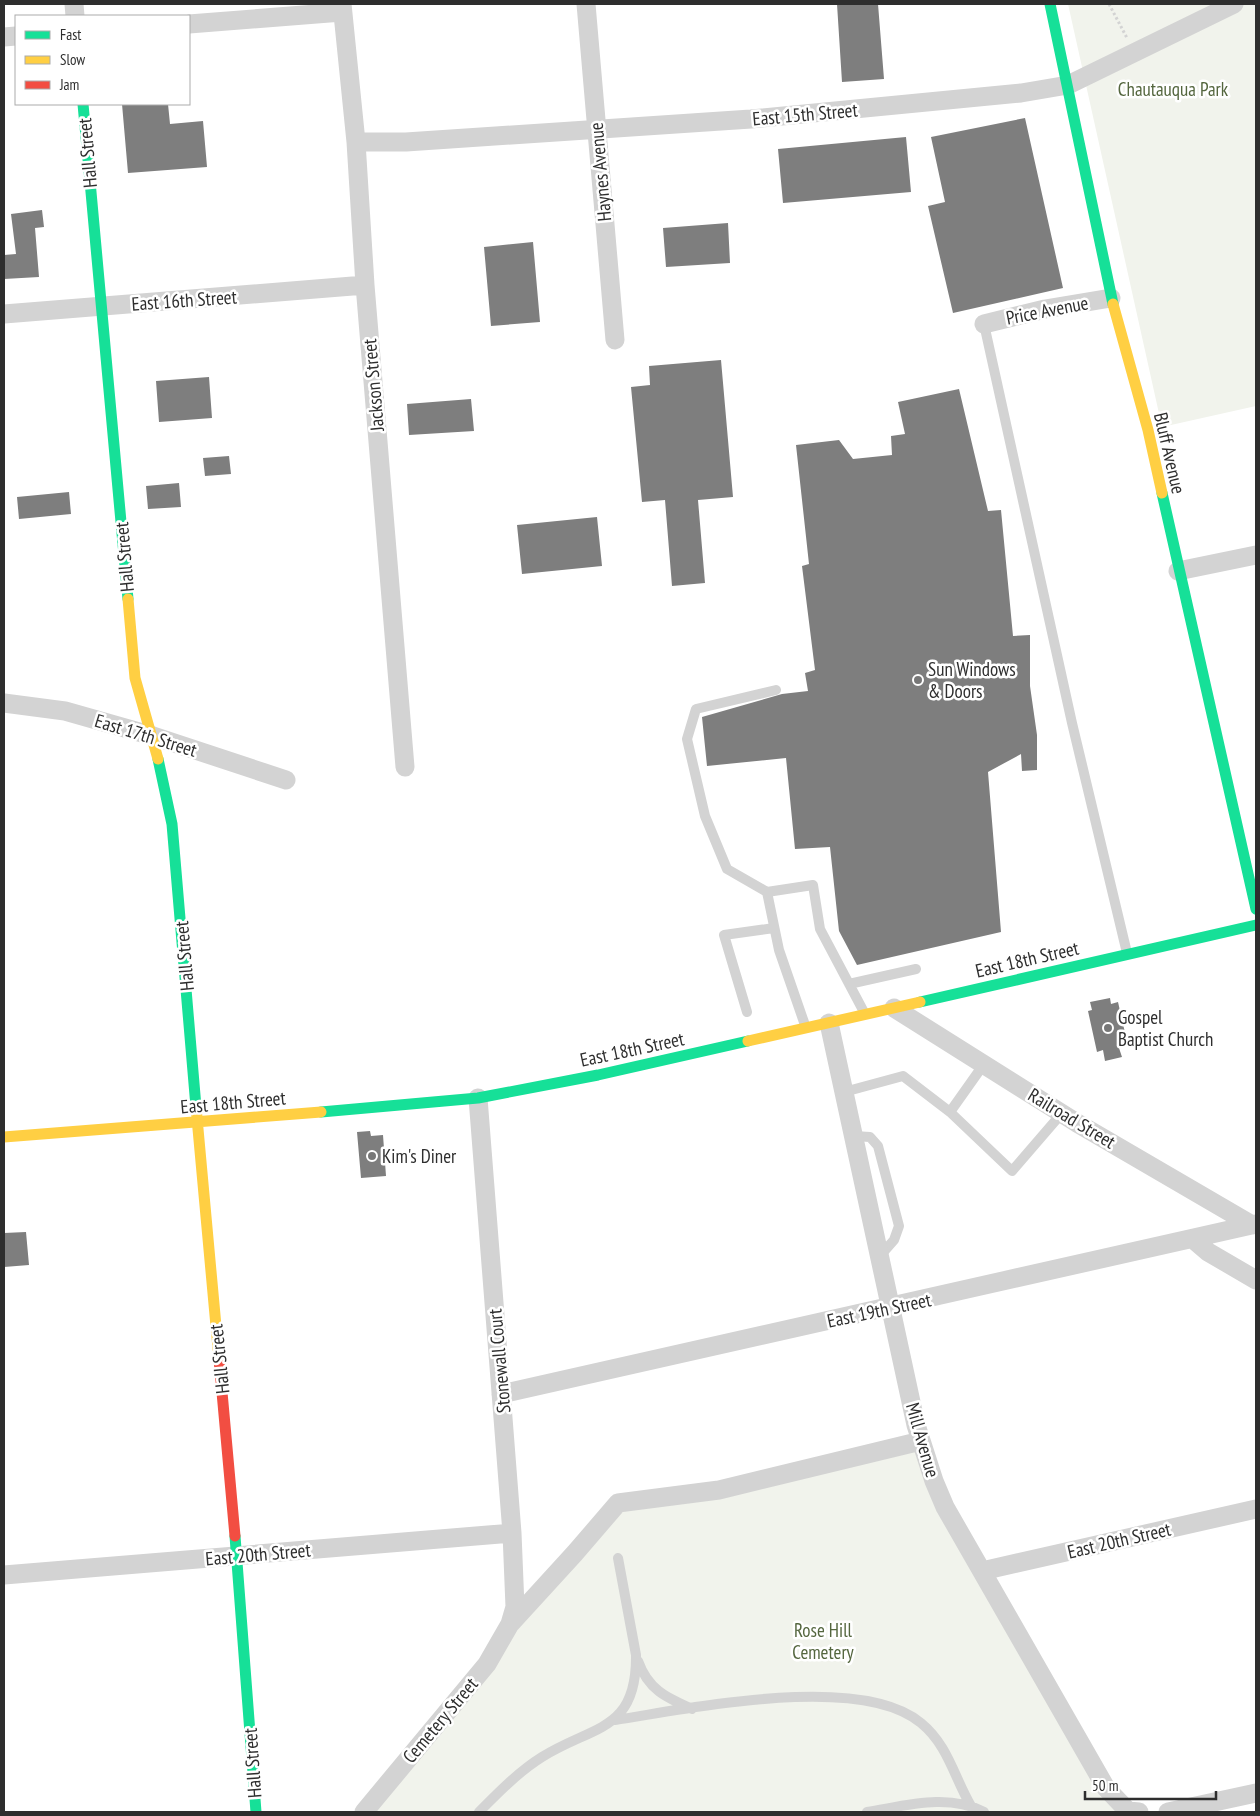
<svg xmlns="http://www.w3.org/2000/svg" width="1260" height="1816" viewBox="0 0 1260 1816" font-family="'PT Sans Narrow',sans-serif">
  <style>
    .green { fill: #f1f3ec }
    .building { fill: #7e7e7e }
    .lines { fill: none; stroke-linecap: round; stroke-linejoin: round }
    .path { stroke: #d3d3d3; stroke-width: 3; stroke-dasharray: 2.5 2.5; stroke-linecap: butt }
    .lane { stroke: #d3d3d3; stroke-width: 10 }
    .street { stroke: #d3d3d3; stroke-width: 19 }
    .fast { stroke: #16e098; stroke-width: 11 }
    .slow { stroke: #ffcf43; stroke-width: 11 }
    .jam { stroke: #f24e42; stroke-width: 11 }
    .poi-dot { fill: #777; stroke: #fff; stroke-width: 2 }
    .labels { text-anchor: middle; stroke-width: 5; stroke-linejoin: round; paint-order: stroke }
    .park-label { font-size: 19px; fill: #54663e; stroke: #fff }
    .street-label { font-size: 19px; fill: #2e2e2e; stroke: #fff }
    .poi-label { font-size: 19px; fill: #2e2e2e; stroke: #fff; text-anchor: start }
  </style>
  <rect width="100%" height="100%" fill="#fff"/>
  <!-- green -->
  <path class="green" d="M1068,4H1256V406L1162,427Z
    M921,1441L934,1481L1128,1812H364L618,1503Z"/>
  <!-- building -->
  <path class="building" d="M837,4H878L884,79L842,82Z
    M122,104H168L170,124L203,121L207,167L128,173Z
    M1025,118L1063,288L953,313L928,206L945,202L931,137Z
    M906,137L911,192L783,203L778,149Z
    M42,210L44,227L35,228L39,277L4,279V255L16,254L11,214Z
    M728,223L730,263L666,267L663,228Z
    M533,242L540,322L491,326L484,247Z
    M721,360L733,497L698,500L705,583L672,586L665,500L642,502L631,387L650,385L649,366Z
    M209,377L212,418L159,422L156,381Z
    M959,389L988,511L1001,510L1013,636L1030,635V686L1037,735V770L1022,771L1021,754L988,772L1001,932L857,965L839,931L830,847L795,849L786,758L707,766L702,717L782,694L808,691L805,673L815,670L802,566L809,564L796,445L839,440L853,459L892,455L891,436L905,434L898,402Z
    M471,399L474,431L409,435L407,404Z
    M229,456L231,474L205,476L203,458Z
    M179,483L181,507L148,509L146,486Z
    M69,492L71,514L19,519L17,497Z
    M597,517L602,566L522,574L517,525Z
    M1110,998L1111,1004L1118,1002L1128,1046L1119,1048L1122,1057L1105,1061L1103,1050L1097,1052L1088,1011L1092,1010L1090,1002Z
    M370,1131L371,1136L383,1135L386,1176L361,1178L357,1132Z
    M26,1232L29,1265L4,1267V1233Z"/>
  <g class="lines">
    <!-- path -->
    <path class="path" d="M1109,4L1127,38"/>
    <!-- lane -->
    <path class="lane" d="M984,324L1072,723L1127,953
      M776,690L696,709L687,739L705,816L727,869L767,892L813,885L820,929L865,1014
      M767,892L779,950L806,1028
      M849,984L916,969
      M747,1012L724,935L774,928
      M844,1092L903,1076L950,1112L1012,1171L1062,1113
      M950,1112L984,1064
      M854,1136L870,1137L878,1146L899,1226L894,1240L880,1256
      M638,1661C648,1689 665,1697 692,1709
      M615,1720C689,1709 860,1672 921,1723C948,1745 954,1777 971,1806
      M479,1812C498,1793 518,1772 542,1757C593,1725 637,1732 636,1655L618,1558
      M867,1812C905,1806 948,1793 984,1812"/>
    <!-- street -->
    <path class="street" d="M74,4L75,16
      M342,4L356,142L365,285L405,767
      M586,4L615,340
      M189,24L342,12
      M4,37L16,36
      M356,142H406L751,119L1021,93L1068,85L1234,4
      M4,314L365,285
      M984,324L1045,309L1111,298
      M1178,571L1256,555
      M4,703L65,711L153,736L286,780
      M894,1008L1077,1123L1252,1225
      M829,1023L916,1425L934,1481L945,1507L1106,1788L1128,1811L1139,1812
      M1194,1240L1208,1252L1256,1280
      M501,1394C753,1337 1005,1282 1256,1224
      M982,1571L1256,1509
      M4,1575L512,1533
      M511,1623L575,1553L618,1503L719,1490L921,1441
      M364,1812L487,1664L510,1624L515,1607L512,1533L478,1098
      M1168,1812L1256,1793"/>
    <!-- fast -->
    <path class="fast" d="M1050,4L1113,304
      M83,104L128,599
      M1162,493L1256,909
      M158,759L172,824L196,1107
      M920,1002L1256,925
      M321,1112L478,1098L598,1075L748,1041
      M235,1536L256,1812"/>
    <!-- slow -->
    <path class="slow" d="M1113,304L1148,430L1162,493
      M128,599L135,678L158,759
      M748,1041L920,1002
      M196,1107L219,1359
      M4,1137L321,1112"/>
    <!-- jam -->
    <path class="jam" d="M219,1359L235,1536"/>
  </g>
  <!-- markers -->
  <g class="poi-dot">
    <circle cx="918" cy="680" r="5"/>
    <circle cx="1108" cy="1028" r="5"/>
    <circle cx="372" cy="1156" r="5"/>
  </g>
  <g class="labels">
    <!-- park labels -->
    <g class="park-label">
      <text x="1173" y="96">Chautauqua Park</text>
      <text x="823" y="1637">Rose Hill<tspan x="823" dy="22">Cemetery</tspan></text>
    </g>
    <!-- street labels -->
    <g class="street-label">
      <text transform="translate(805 114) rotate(-5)" y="7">East 15th Street</text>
      <text transform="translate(87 153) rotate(-95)" y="7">Hall Street</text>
      <text transform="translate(600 172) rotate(-95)" y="7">Haynes Avenue</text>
      <text transform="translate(184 300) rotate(-4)" y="7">East 16th Street</text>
      <text transform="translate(1047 310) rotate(-11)" y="7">Price Avenue</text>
      <text transform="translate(373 385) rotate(-95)" y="7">Jackson Street</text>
      <text transform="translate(1170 453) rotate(77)" y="7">Bluff Avenue</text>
      <text transform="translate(124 557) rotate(-95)" y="7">Hall Street</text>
      <text transform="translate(146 735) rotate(17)" y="7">East 17th Street</text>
      <text transform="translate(184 956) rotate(-95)" y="7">Hall Street</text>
      <text transform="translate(1027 959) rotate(-13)" y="7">East 18th Street</text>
      <text transform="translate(632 1049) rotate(-12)" y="7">East 18th Street</text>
      <text transform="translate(233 1102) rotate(-5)" y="7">East 18th Street</text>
      <text transform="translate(1072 1118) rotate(31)" y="7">Railroad Street</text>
      <text transform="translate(879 1310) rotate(-12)" y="7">East 19th Street</text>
      <text transform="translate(219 1359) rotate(-96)" y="7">Hall Street</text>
      <text transform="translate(499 1361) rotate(-95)" y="7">Stonewall Court</text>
      <text transform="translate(923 1440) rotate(74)" y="7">Mill Avenue</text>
      <text transform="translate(1119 1540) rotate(-13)" y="7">East 20th Street</text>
      <text transform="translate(258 1554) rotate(-5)" y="7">East 20th Street</text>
      <text transform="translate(440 1720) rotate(-50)" y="7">Cemetery Street</text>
      <text transform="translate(252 1763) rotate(-94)" y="7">Hall Street</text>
    </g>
    <!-- poi labels -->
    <g class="poi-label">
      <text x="928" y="676">Sun Windows<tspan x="928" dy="22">&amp; Doors</tspan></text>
      <text x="1118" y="1024">Gospel<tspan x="1118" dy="22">Baptist Church</tspan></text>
      <text x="382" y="1163">Kim's Diner</text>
    </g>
  </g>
  <!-- border -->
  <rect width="1260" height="1816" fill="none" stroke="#2e2e2e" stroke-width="10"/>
  <!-- legend -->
  <rect x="15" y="15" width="175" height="90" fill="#ffffff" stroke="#ababab"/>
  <rect x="25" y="31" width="25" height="8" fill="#16e098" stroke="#ababab"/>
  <text x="60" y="40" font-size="15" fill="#2e2e2e">Fast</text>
  <rect x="25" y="56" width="25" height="8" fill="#ffcf43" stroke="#ababab"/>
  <text x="60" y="65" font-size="15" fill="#2e2e2e">Slow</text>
  <rect x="25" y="81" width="25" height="8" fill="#f24e42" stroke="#ababab"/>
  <text x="60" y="90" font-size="15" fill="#2e2e2e">Jam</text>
  <!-- scale -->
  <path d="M1085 1791v8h131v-8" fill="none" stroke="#2e2e2e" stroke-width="2.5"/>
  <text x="1092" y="1791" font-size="15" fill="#2e2e2e" stroke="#ffffff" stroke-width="4" paint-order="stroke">50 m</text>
</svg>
